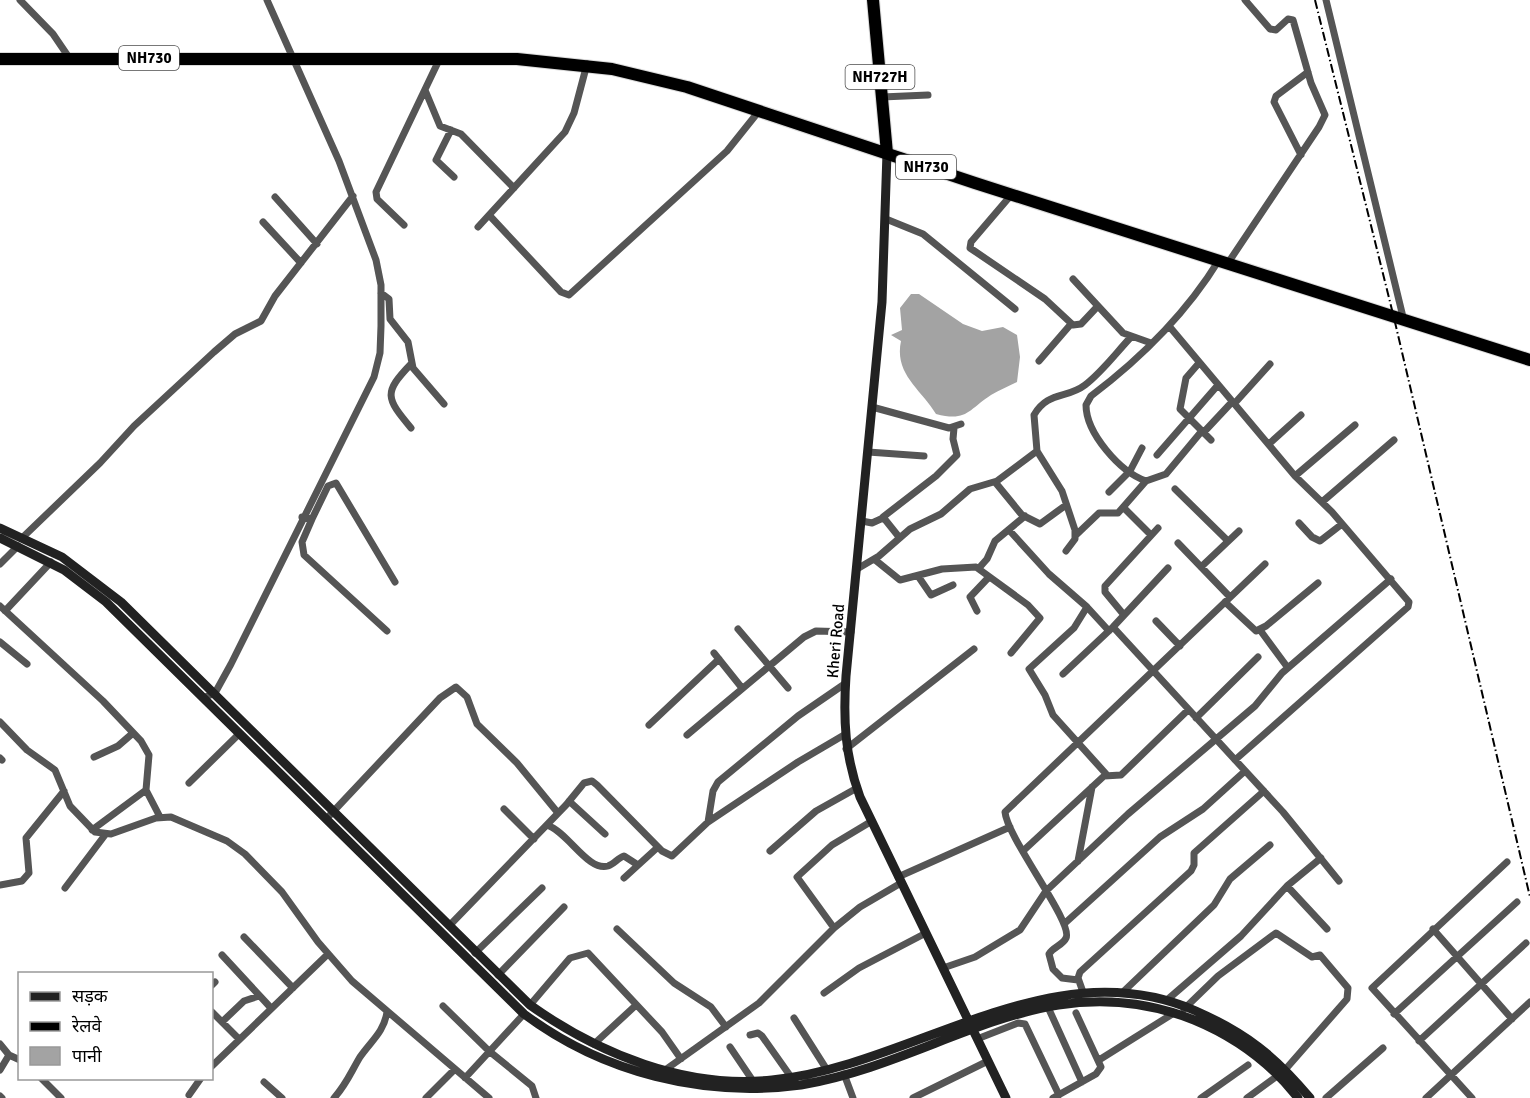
<svg xmlns="http://www.w3.org/2000/svg" width="1530" height="1098" viewBox="0 0 1530 1098" font-family="Signika,'Noto Sans Devanagari',sans-serif">
  <style>
    .water { fill: #a3a3a3 }
    .lines { fill: none; stroke-linecap: round; stroke-linejoin: round }
    .highway-casing { stroke: #dbdbdb; stroke-width: 14 }
    .street { stroke: #555; stroke-width: 7 }
    .secondary { stroke: #222; stroke-width: 9 }
    .highway { stroke: #000; stroke-width: 12 }
    .rail { stroke: #000; stroke-width: 2; stroke-dasharray: 9 3 1.5 3; stroke-linecap: butt }
    .labels { text-anchor: middle; stroke-width: 5; stroke-linejoin: round; paint-order: stroke }
    .shield { fill: #fff; stroke: #4c4c4c; stroke-width: 1.5 }
    .shield-label { font-size: 15px; font-weight: bold; fill: #000 }
    .street-label { font-size: 16px; fill: #000; stroke: #fff }
  </style>
  <rect width="100%" height="100%" fill="#fff"/>
  <!-- water -->
  <path class="water" d="M911,294H919L963,324L982,331L1003,327L1017,335L1020,357L1017,382C1009,386 999,390 991,395C968,410 967,422 936,414C921,389 894,374 901,341L891,335L902,330L900,308Z"/>
  <g class="lines">
    <!-- highway casing -->
    <g class="highway-casing">
      <path id="highway" d="M873,0L887,153
        M0,59H517L612,69L687,87L975,183L1530,360"/>
    </g>
    <!-- street -->
    <path class="street" d="M20,0L53,34L70,59
      M1326,0L1404,321
      M425,90L440,126L461,134L514,188
      M882,97L928,95
      M451,130L436,160L454,177
      M1301,155L1274,102L1276,96L1308,72
      M1012,194L971,242L970,248L1045,299L1073,325L1081,324L1097,307
      M275,197L317,244
      M489,215L561,292L569,295L727,151L759,111
      M886,219L923,234L1015,309
      M263,222L301,263
      M404,225L377,199L376,192L440,58
      M478,227L565,132L574,113L587,64
      M1228,263L1319,127L1325,115L1311,83L1293,20L1288,19L1276,30L1270,29L1245,0
      M1073,279L1123,333L1151,343
      M381,293L389,299L390,319L408,342L413,368L444,404
      M1169,326L1295,476L1332,512L1409,602L1408,607L1235,760
      M1039,361L1071,324
      M1199,363L1186,378L1180,409L1211,440
      M411,364C383,393 386,398 411,428
      M1234,404L1270,364
      M872,407L949,428L961,424
      M1201,432L1166,474L1146,481C1120,472 1086,433 1086,405L1091,396C1140,359 1187,312 1219,260
      M1203,433L1232,402
      M1269,444L1301,415
      M868,452L924,456
      M1157,455L1218,385
      M1295,476L1355,425
      M995,482L1022,515L1040,524L1066,505
      M1175,489L1228,541
      M1109,492L1130,471L1142,448
      M1322,502L1394,440
      M1124,508L1151,535
      M302,517L312,519L328,486L336,483L395,582
      M312,519L302,542L304,555L387,631
      M862,521L872,523L883,518
      M1299,523L1312,537L1320,541L1342,524
      M1009,530L1049,574L1087,607L1109,631
      M1076,535L1099,513H1118L1146,481
      M899,537L883,517L936,476L957,455L953,439L954,428
      M22,538L100,463L134,426L214,352L235,334L261,321L275,296L353,196
      M1178,543L1230,597
      M1066,551L1075,539V530L1062,491L1037,451L1034,415C1048,391 1067,399 1085,385C1102,372 1116,353 1131,337
      M874,559L900,580L942,569L976,567L1028,605L1040,618L1011,653
      M0,564L18,546
      M1201,567L1239,531
      M979,568L987,559L995,541L1025,516
      M857,569L879,556L910,529L941,514L970,489L997,481L1037,451
      M918,576L931,595L953,585
      M1225,602L1256,631L1266,626L1318,583
      M0,606L103,701L141,741L149,755L146,790L160,817
      M1087,607L1074,628L1029,669L1045,695L1053,715L1107,775
      M5,611L51,562
      M977,611L970,597L989,577
      M1124,615L1105,592V586L1158,528
      M1156,621L1180,646
      M1113,627L1283,812L1339,881
      M738,629L788,688
      M1260,630L1288,668
      M0,642L27,664
      M714,653L742,688
      M1063,674L1113,627L1168,568
      M203,698L215,693L231,664L374,377L380,353L381,326V285L376,260L339,161L267,0
      M1196,718L1258,657
      M0,722L27,750L55,770L70,806L95,832L111,834L156,818L171,817L227,841L245,854L282,892L318,942L352,981L489,1098
      M649,725L719,659
      M687,735L804,637L816,631L851,632
      M846,749L974,649
      M94,757L118,746L133,733
      M0,758L2,760
      M189,783L239,734
      M569,801L605,834
      M504,809L534,839
      M330,815L440,698L456,687L467,697L477,724L517,763L558,813
      M708,822L713,791L718,782L798,716L846,683
      M547,825C568,832 588,872 608,866C614,864 618,858 624,856L638,865
      M92,830L146,790
      M770,851L816,811L857,788
      M1023,851L1104,776L1121,775L1188,710
      M1078,861L1092,787
      M898,877L1010,827
      M624,878L658,847
      M0,885L22,881L29,873L26,838L64,791
      M1287,886L1327,929
      M65,888L105,835
      M1064,924L1160,837L1203,809L1245,771
      M449,926L566,805L584,783L592,781L597,785L662,851L672,856L708,822L798,762L844,735
      M834,928L797,877L832,845L872,821
      M617,929L674,983L711,1007L726,1027
      M1433,929L1512,1019
      M244,937L293,988
      M475,953L542,888
      M222,955L271,1008
      M943,968L975,957L1020,930L1046,891L1128,814L1255,706L1282,673L1391,579
      M498,975L564,907
      M1078,980L1062,978L1053,969L1049,954C1053,947 1063,945 1066,938C1074,923 1007,838 1005,812L1265,564
      M212,985L215,982
      M1083,992L1078,978L1080,972L1191,871L1194,865V853L1264,791
      M1123,992L1214,905L1230,879L1270,845
      M824,993L859,968L926,933
      M1167,1000L1241,936L1287,886L1321,858
      M530,1005L570,958L588,953L662,1032L681,1059
      M1047,1005L1082,1082
      M443,1006L489,1051L532,1086L536,1098
      M1184,1009L1218,976L1276,933L1312,957L1320,955L1348,988L1347,999L1284,1071L1247,1098
      M212,1012L239,1039
      M1394,1014L1517,902
      M794,1018L827,1070
      M222,1022L244,1001L259,996
      M750,1035L758,1033L762,1036L791,1077
      M977,1039L1018,1023L1025,1024L1059,1095
      M1419,1041L1526,943
      M0,1044L9,1055L0,1070
      M594,1044L635,1006
      M730,1047L753,1081
      M9,1055L20,1060
      M1099,1060L1174,1013
      M212,1066L328,954
      M665,1070L759,1003L834,928L860,907L901,883
      M844,1074L853,1098
      M41,1078L61,1098
      M465,1078L524,1014
      M264,1082L282,1098
      M189,1095L201,1078
      M0,1096L2,1098
      M334,1098C346,1085 351,1072 360,1057C371,1041 384,1032 387,1012
      M426,1098L455,1069
      M913,1098L988,1061
      M1053,1098L1096,1074L1101,1067L1076,1013
      M1201,1098L1248,1065
      M1326,1098L1383,1048
      M1426,1098L1530,1002
      M1472,1098L1372,988L1507,862"/>
    <!-- secondary -->
    <path class="secondary" d="M887,153L882,302L846,676C843,720 845,756 860,797L1006,1098
      M0,528L62,557L121,602L530,1005C599,1054 685,1089 772,1080C915,1066 1050,947 1196,1011C1246,1033 1275,1056 1310,1098
      M0,538L64,570L106,602L524,1014C603,1073 703,1098 801,1085C942,1061 1045,961 1194,1020C1235,1037 1270,1062 1298,1098"/>
    <!-- highway -->
    <use href="#highway" class="highway"/>
    <!-- rail -->
    <path class="rail" d="M1315,0L1394,318L1530,897"/>
  </g>
  <g class="labels">
    <!-- shield labels -->
    <g class="shield">
      <rect x="119" y="46" width="60" height="24" rx="4.5"/>
      <rect x="845.5" y="65" width="69" height="24" rx="4.5"/>
      <rect x="896" y="155" width="60" height="24" rx="4.5"/>
    </g>
    <g class="shield-label">
      <text x="149" y="63">NH730</text>
      <text x="880" y="82">NH727H</text>
      <text x="926" y="172">NH730</text>
    </g>
    <!-- street labels -->
    <g class="street-label">
      <text transform="translate(835 641) rotate(-85)" y="6">Kheri Road</text>
    </g>
  </g>
  <!-- legend -->
  <rect x="18" y="972" width="195" height="108" fill="#ffffff" stroke="#999999" stroke-width="1.5"/>
  <rect x="30" y="992" width="30" height="9" fill="#222222" stroke="#999999" stroke-width="1.5"/>
  <text x="72" y="1002" font-size="18" fill="#000000">सड़क</text>
  <rect x="30" y="1022" width="30" height="9" fill="#000000" stroke="#999999" stroke-width="1.5"/>
  <text x="72" y="1032" font-size="18" fill="#000000">रेलवे</text>
  <rect x="30" y="1047" width="30" height="18" fill="#a3a3a3" stroke="#999999" stroke-width="1.5"/>
  <text x="72" y="1062" font-size="18" fill="#000000">पानी</text>
</svg>
